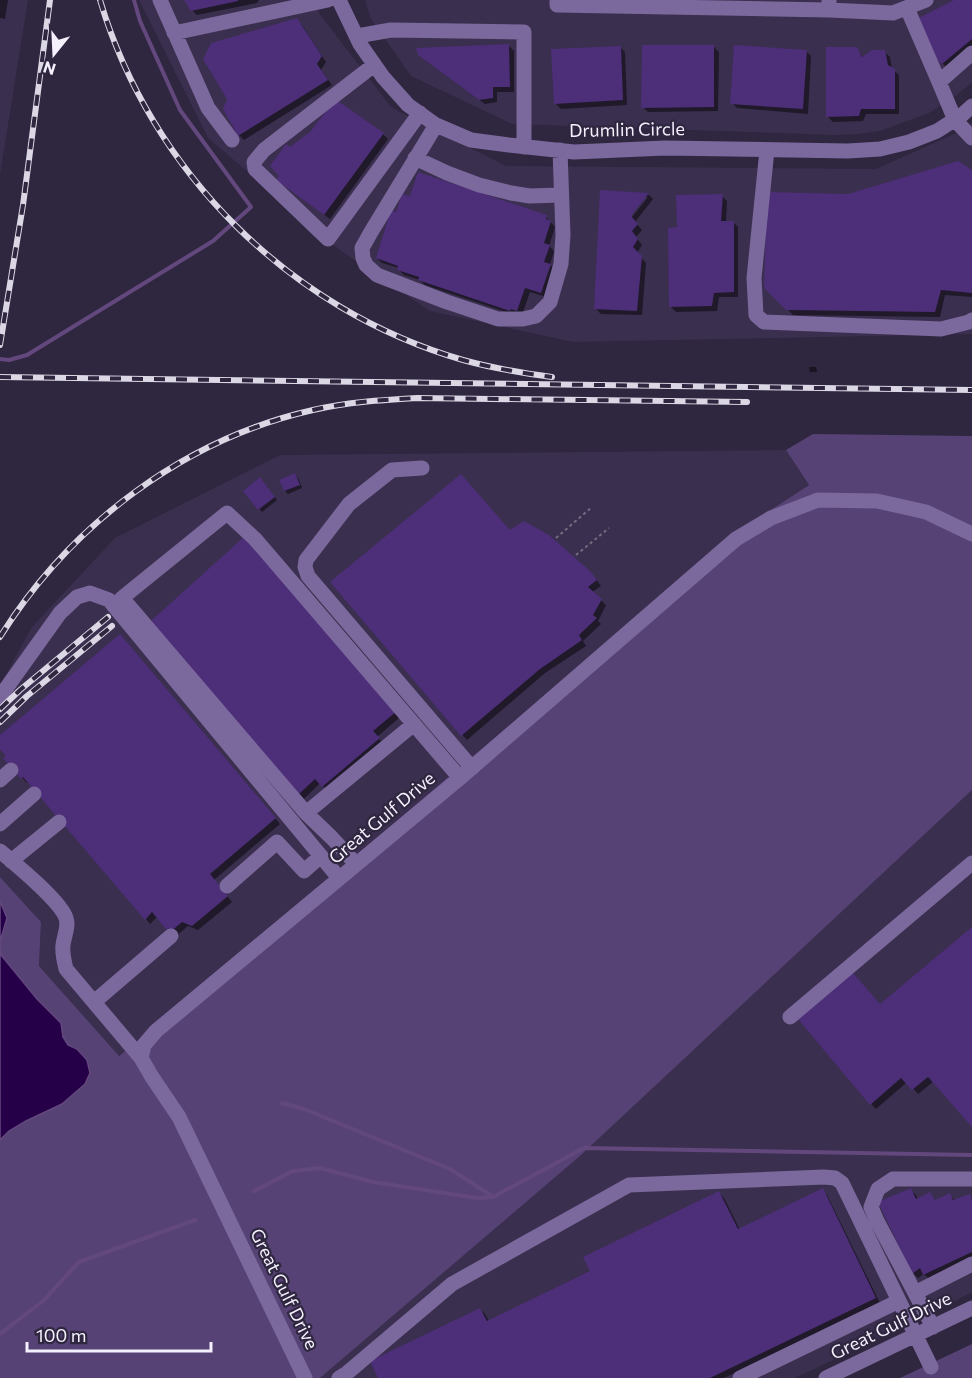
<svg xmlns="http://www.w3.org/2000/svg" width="972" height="1378" viewBox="0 0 972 1378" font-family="Commissioner,sans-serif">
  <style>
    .built { fill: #3a2f4e }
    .green { fill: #564275 }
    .water { fill: #250048; stroke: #63487e; stroke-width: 1.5 }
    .shadow { fill: #0007; fill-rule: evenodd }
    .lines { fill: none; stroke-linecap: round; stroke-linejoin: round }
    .stream { stroke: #63487e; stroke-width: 4 }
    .building { fill: #4d2e78 }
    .path { stroke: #746d81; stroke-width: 2; stroke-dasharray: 3 3; stroke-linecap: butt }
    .minor { stroke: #7b689c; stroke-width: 15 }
    .rail-casing { stroke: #dcd7e5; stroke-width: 6 }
    .rail { stroke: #2f263f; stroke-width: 4; stroke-dasharray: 11; stroke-linecap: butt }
    .labels { text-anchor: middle; stroke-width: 4.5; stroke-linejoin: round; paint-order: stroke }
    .street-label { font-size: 18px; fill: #f4f0fd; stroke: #2f263f }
  </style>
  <rect width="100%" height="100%" fill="#2f263f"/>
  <!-- built -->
  <path class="built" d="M0,0H28L0,175Z
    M139,0H318L319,13L391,107L506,166L876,169L963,130L972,122V334L573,342L430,311L337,248L208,138Z
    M365,0H972V82L957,95L929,113L880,131L858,134L835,135L512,124L411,76L371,19Z
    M786,450L809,485L737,532L118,1056L39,966L41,922L0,877V685L32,627L115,538L280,455Z
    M972,790V1292L924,1317L795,1378H320L580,1156Z"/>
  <!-- green -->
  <path class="green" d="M813,434L972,436V790L580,1156L320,1378H0V877L41,922L39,966L119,1056L737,532L809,485L786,450Z
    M972,1344V1378H900Z"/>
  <!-- water -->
  <path class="water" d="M0,901L7,918L0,942L1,955L37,999L61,1023L63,1037L68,1045L77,1049L87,1060L90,1073L85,1084L62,1104L26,1121L9,1131L0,1140Z"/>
  <!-- shadow -->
  <path class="shadow" d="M0,0H8L5,19L0,18Z
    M186,0H259L257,3L197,15L192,10Z
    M957,0H972V48L948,68L939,61Z
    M296,19L302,25L326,62L321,70L332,85L244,140L239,135Z
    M509,46L514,51V92H497V102L485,104L425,60Z
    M620,47L625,52L627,105L561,109L556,104Z
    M714,47L719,52L718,111L648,112L643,107Z
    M856,49L863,57L884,52L890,57L892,69L899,75V114H866L863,121L833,122L828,117Z
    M806,51L811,56L808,114L737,108L732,103Z
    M383,134L388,139L330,219L278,180L291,149Z
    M972,172V297L945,295L940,317L793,315L765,287L848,196Z
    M602,192L649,195L653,199L635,222L642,230L636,237L642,245L637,253L646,263L642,315L601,314L596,309ZM644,197H648L628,222L625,221Z
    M722,196L727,201L726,222H733L738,227V297H719L717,311L676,312L671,307L678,229Z
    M397,213L546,217L555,227L549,246L554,251L550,265L555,270L546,297L530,292L522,315H515L425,285L420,280L404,275L399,270V268L382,263L377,258Z
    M809,367H816L817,372H810Z
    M295,475L298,478L302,488L288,494L285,491Z
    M263,482L277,500L262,512L245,491Z
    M510,531L595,578L601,586L592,592L606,605L598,621L601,624L583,641L586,646L545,673L467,740L332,582Z
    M246,537L400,717L377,737L384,744L328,791L320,783L304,799L299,794Z
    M125,641L280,824L214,880L232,902L198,930L188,926L175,937L157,917L150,924L146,919L29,781L27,783L5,758L8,756L0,746V737Z
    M972,929V1125L934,1081L918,1094L907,1082L876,1109L871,1104L880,1006Z
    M822,1190L827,1195L880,1303L724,1378H380L480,1309L485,1314L489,1321L592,1271L719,1193L724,1198L740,1230Z
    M911,1190L916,1195L918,1200L929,1193L936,1201L949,1194L955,1201L970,1196L972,1198V1259L929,1279L924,1274L918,1278L913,1273Z"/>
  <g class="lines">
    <!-- stream -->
    <path class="stream" d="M0,359L9,360L27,355L213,241L251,207L180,110L140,21L134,0
      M282,1103L304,1109L450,1169L492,1196
      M254,1191L293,1171L320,1168L373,1182L477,1198L493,1197L584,1148L972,1155
      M0,1334L43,1301L79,1262L195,1220"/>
  </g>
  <!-- building -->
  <path class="building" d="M184,0H238V1L191,11Z
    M954,0H972V39L942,64L932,56L919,18Z
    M297,18L322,56L317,64L328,80L238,136L223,109L227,99L203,59L211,43Z
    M509,44L510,87H493V98L479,100L418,55L416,48Z
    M642,45H714V107L641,108Z
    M734,45L807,50L803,109L730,104Z
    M621,46L623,100L554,104L551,49Z
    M826,47H857L862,57L872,50H885L888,65L895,69V109H861L859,116L826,117Z
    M335,99L384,133L324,215L276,180L279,176L270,166L286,144L290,147L311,131Z
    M958,161L972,170V293L941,290L935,312L786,310L764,288L767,192L848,194Z
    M418,172L547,215L546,219L551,221L544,243L550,245L544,262L551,264L541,293L525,288L517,311L511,309L510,311L418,280L419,277L397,270L398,266L376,258L391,210L396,212L402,194L410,196Z
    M600,190L649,193L631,216L638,224L632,231L638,239L633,247L642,256L637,311L594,309Z
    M723,194L721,221H734V292L714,293L712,306L669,307L668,228L677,227L676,195Z
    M295,473L300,485L284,491L279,480Z
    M461,474L510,530L524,521L549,535L590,571L597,580L588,587L602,599L593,615L597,618L579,635L582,640L540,669L461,736L330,582Z
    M260,477L275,497L258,510L243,491Z
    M246,535L397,711L373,731L380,738L322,787L315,779L298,795L151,621Z
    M120,634L276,818L210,874L228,896L192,926L182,922L169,933L152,912L145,920L23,777L21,779L3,758L6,756L0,749V735Z
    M972,927V1127L928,1077L912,1090L901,1078L870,1105L798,1019L853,973L880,1004Z
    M823,1188L876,1298L710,1378H378L370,1361L480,1308L487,1321L590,1271L583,1257L719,1191L738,1229Z
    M911,1188L916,1199L930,1192L935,1200L950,1193L953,1200L970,1194L972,1200V1252L923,1275L920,1268L912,1274L878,1202Z"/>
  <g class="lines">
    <!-- path -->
    <path class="path" d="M556,538L592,507
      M576,555L609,528"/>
    <!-- minor -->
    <path class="minor" d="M160,0L208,108L232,140
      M339,0L360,44L383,77L408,105L436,125L471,140L509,145L574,152L665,148L848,151L880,149L909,142L937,131L962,115L972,106
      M557,0V5L829,10V0
      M907,8L939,82L972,53
      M829,10L893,13L926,0
      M174,33L328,0
      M357,36L391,30L524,32V147
      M374,65L264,150L254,162L255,169L328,239L420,113
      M939,82L955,120L972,138
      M436,125L371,232L362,248L363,258L366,265L377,275L447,302L498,319H523L536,316L550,302L561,264L563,235L560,150
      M767,150L754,278L756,315L764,322L941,329L969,322L972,320
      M415,158L447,173L479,185L511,193L530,196L561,195
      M422,468L392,470L349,504L306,560L305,567L308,576L472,768
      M0,697L60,613L77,597L90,593L109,600L339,878
      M0,780L11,770
      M306,813L414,724
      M0,824L34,794
      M0,851C16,865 60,900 66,918C69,927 64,936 63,945C62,953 64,961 66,969L141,1058
      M11,861L59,822
      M356,864L332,838L306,813L122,598L227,513L255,539L460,778
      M227,886L277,842L304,871L321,856
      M94,1002L171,936
      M790,1017L972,863
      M915,1293L972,1264
      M933,1327L877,1221L871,1207L878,1189L893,1179H972
      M305,1378L179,1117L152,1077L141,1058L144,1045L156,1031L460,778L736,539L771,518L818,500L877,501L926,512L972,534
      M339,1378L347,1373L452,1284L629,1185L824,1177L835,1178L842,1183L931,1367
      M740,1378L899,1301
      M826,1378L972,1308"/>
    <!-- rail casing -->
    <g class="rail-casing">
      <path id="rail" d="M100,0C151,172 290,310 463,360C492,368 522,373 552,377
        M0,345L23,205L50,0
        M0,377L972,390
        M0,637C70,525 184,439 313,410C348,402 382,400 417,398L747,402
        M0,709L20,690L108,617
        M0,722L27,696L112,626"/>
    </g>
    <!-- rail -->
    <use href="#rail" class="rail"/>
  </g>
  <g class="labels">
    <!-- street labels -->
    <g class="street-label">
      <text transform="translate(627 130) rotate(-1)" y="6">Drumlin Circle</text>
      <text transform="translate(382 818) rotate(-40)" y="6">Great Gulf Drive</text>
      <text transform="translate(284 1289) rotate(64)" y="6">Great Gulf Drive</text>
      <text transform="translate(891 1326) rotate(-26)" y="6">Great Gulf Drive</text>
    </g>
  </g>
  <!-- north arrow -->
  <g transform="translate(54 54) rotate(198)" stroke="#2f263f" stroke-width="4.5" paint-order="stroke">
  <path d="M0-4.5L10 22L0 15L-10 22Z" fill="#f4f0fd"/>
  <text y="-9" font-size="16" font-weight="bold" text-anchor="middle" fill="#f4f0fd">N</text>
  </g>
  <!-- scale -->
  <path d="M27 1342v9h184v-9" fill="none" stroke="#f4f0fd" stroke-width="3"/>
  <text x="36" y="1342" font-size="18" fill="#f4f0fd" stroke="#2f263f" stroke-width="4.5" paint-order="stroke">100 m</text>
</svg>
